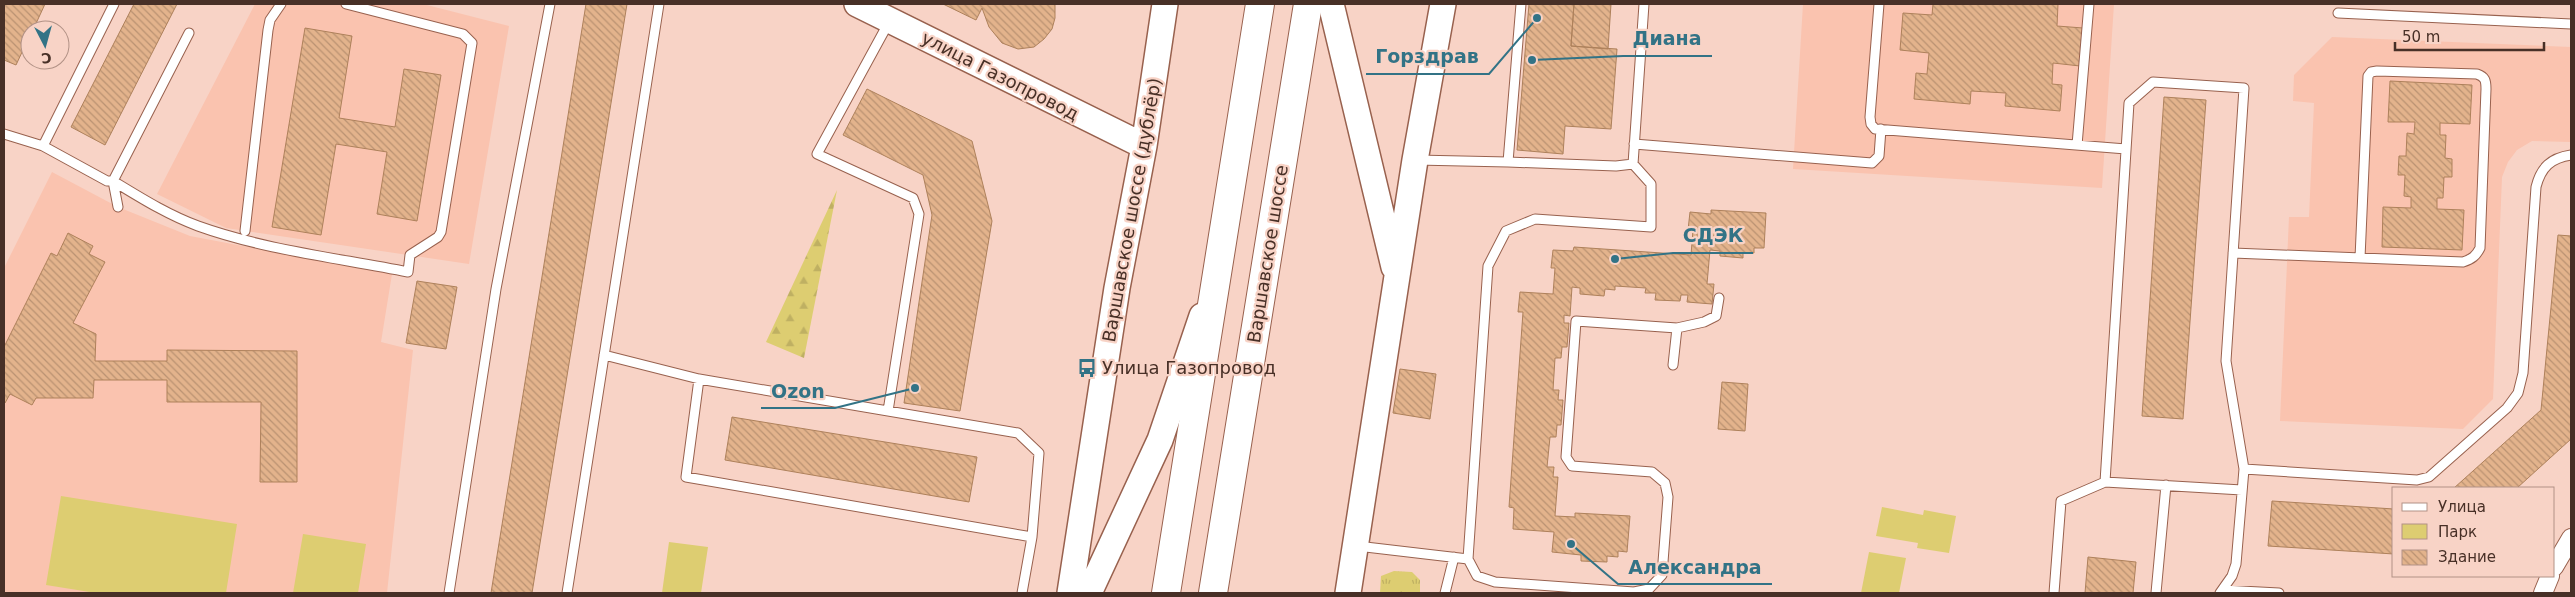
<svg xmlns="http://www.w3.org/2000/svg" width="2575" height="597" viewBox="0 0 2575 597" font-family="'DejaVu Sans',sans-serif">
  <style>
    .built { fill: #fac3af }
    .grass { fill: url(#grass-tufts) }
    .forest { fill: url(#forest-firs) }
    .green { fill: #ddcd71 }
    .building { fill: url(#building-back-hatch); stroke: #ae815b }
    .lines { fill: none; stroke-linecap: round; stroke-linejoin: round }
    .lane-casing { stroke: #98614e; stroke-width: 11 }
    .street-casing { stroke: #98614e; stroke-width: 20 }
    .secondary-casing { stroke: #98614e; stroke-width: 28 }
    .primary-casing { stroke: #98614e; stroke-width: 30 }
    .lane { stroke: #fff; stroke-width: 9 }
    .street { stroke: #fff; stroke-width: 18 }
    .secondary { stroke: #fff; stroke-width: 25 }
    .primary { stroke: #fff; stroke-width: 28 }
    .labels { text-anchor: middle; stroke-width: 4.5; stroke-linejoin: round; paint-order: stroke }
    .street-label { font-size: 18px; fill: #483027; stroke: #f8d3c6 }
    .poi-label { font-size: 18px; fill: #483027; stroke: #f8d3c6; text-anchor: start }
    .leader { fill: none; stroke: #327386; stroke-width: 2 }
    .callout-dot { fill: #327386; stroke: #f8d3c6; stroke-width: 2 }
    .callout-label { font-size: 19px; text-anchor: middle; font-weight: bold; fill: #327386; stroke: #f8d3c6; stroke-width: 4.5; stroke-linejoin: round; paint-order: stroke }
  </style>
  <defs>
    <pattern id="grass-tufts" width="24" height="20" patternUnits="userSpaceOnUse" patternTransform="scale(1.25)"><rect width="24" height="20" fill="#ddcd71"/><path d="M3 7l-1-3M5 7V3M7 7l1-3M15 17l-1-3M17 17v-4M19 17l1-3" fill="none" stroke="#bfb062"/></pattern>
    <pattern id="forest-firs" width="22" height="20" patternUnits="userSpaceOnUse" patternTransform="scale(1.25)"><rect width="22" height="20" fill="#ddcd71"/><path d="M5 1l3.5 6h-7zM16 11l3.5 6h-7z" fill="#bfb062"/></pattern>
    <pattern id="building-back-hatch" width="6" height="6" patternUnits="userSpaceOnUse" patternTransform="scale(1.25)"><rect width="6" height="6" fill="#e3b38c"/><path d="M-1 5l2 2M0 0l6 6M5-1l2 2" fill="none" stroke="#ba9272"/></pattern>
  </defs>
  <rect width="100%" height="100%" fill="#f8d3c6"/>
  <!-- built -->
  <path class="built" d="M255,4H423L509,26L469,264L226,228L157,194Z
    M1803,4H2114L2102,188L1793,169Z
    M2332,37L2571,47V142L2532,141L2517,150L2508,162L2502,177L2493,399L2463,429L2280,421L2289,217H2309L2314,103L2293,101L2294,75Z
    M52,172L118,207L190,236L392,274L381,342L413,350L387,593H4V268Z"/>
  <!-- grass -->
  <path class="grass" d="M1394,571L1412,572L1420,580V593H1380L1381,576Z"/>
  <!-- forest -->
  <path class="forest" d="M837,190L804,358L766,342Z"/>
  <!-- green -->
  <path class="green" d="M61,496L237,524L226,593H96L46,585Z
    M1882,507L1923,515L1924,510L1956,516L1949,553L1917,548L1918,543L1876,536Z
    M303,534L366,544L358,593H293Z
    M669,542L708,547L701,593H662Z
    M1869,552L1906,558L1899,593H1861Z"/>
  <!-- building -->
  <path class="building" d="M4,4H45L33,30H30V35L16,65L4,60Z
    M134,4H177L105,145L71,127Z
    M586,4H627L532,593H491Z
    M943,4H1055V18L1052,29L1044,39L1034,47L1018,49L1002,43L989,27L982,8L976,20Z
    M1529,4H1574L1571,46L1617,49L1611,129L1565,126L1563,154L1517,150Z
    M1574,4H1611L1608,49L1571,46Z
    M1933,4H2058L2057,26L2083,28L2080,66L2053,63L2052,84L2062,85L2060,111L2005,106L2006,93L1971,91L1970,104L1914,99L1916,73L1927,74L1929,53L1900,50L1903,13L1932,15Z
    M305,28L352,36L339,118L395,127L404,69L441,75L417,221L377,214L387,152L336,144L321,235L272,227Z
    M2390,81L2472,85L2470,124L2440,123V135H2446L2445,158L2452,159V177H2444L2443,198H2437V209L2464,210L2462,250L2382,247L2383,207L2411,208V197L2404,196L2405,175H2398L2399,156H2406L2407,133L2414,134L2415,122H2388Z
    M867,89L972,141L992,221L960,411L904,403L932,215L923,175L843,135Z
    M2164,97L2206,100L2183,419L2142,416Z
    M1711,210L1766,213L1764,248H1754V253H1743V258L1720,256V251L1710,250L1707,284H1714L1712,304L1687,302L1688,295H1681L1680,301L1655,300L1656,293H1645L1646,288L1615,286V290L1605,289L1604,296L1580,294V288L1572,287L1570,316L1564,315V323H1569L1567,347H1562L1561,358H1555L1553,390H1559L1558,400H1563L1561,425H1557L1556,437H1550L1547,467H1554L1553,477H1558L1555,516L1575,517V513L1630,516L1627,552L1618,551V557L1607,556V562L1581,561V555L1552,552L1554,532L1513,529L1514,508L1509,507L1523,312H1518L1520,292L1553,294L1555,268H1551L1553,250L1573,251L1574,247L1691,255L1693,230H1688L1690,212L1711,214Z
    M68,233L93,246L89,254L105,262L73,323L96,334L95,361H167V350L297,351V482H260L261,402H167V380H94L93,398H36L32,405L10,394L5,403H4V347L51,253L57,256Z
    M2558,235L2571,236V439L2517,488H2454L2541,410Z
    M417,281L457,287L446,349L406,343Z
    M1400,369L1436,374L1430,419L1393,413Z
    M1722,382L1748,384L1745,431L1718,429Z
    M732,417L977,457L969,502L725,460Z
    M2272,501L2394,509V554L2268,546Z
    M2088,557L2136,562L2133,593H2085Z"/>
  <g class="lines">
    <!-- lane casing -->
    <g class="lane-casing">
      <path id="lane" d="M1879,4L1870,117L1871,124L1875,129L2126,149
        M2338,13L2571,24
        M4,134L43,146L114,4
        M1634,144L1872,163L1879,156L1881,129
        M2077,145L2089,4
        M43,146L107,181H113L189,33
        M1416,160L1508,162L1521,4
        M1508,162L1616,166L1633,164
        M113,181C141,198 168,215 198,226C265,250 338,258 408,272L410,255L438,237L441,232L472,43L463,34L346,4
        M113,181L118,207
        M245,231L268,30L270,20L281,4
        M2233,253L2463,262C2472,259 2476,256 2480,248L2486,89C2486,80 2485,77 2477,74L2377,71L2371,72L2368,76L2360,258
        M1677,328L1704,322L1716,316L1719,298
        M604,355L699,379L1018,433L1039,453L1032,537L1022,593
        M699,379L686,477L1032,537
        M888,411L919,214L913,198L817,154L889,22
        M2244,469L2417,480L2429,477L2507,408L2518,393L2523,373L2536,187C2541,167 2551,158 2571,155
        M1357,546L1468,559L1488,266L1506,231L1535,219L1651,227V184L1633,164L1644,4
        M1468,559L1477,576L1495,582L1634,592L1649,589L1662,575L1668,497L1665,483L1652,472L1572,466L1566,457L1576,321L1677,328L1673,365
        M2222,590L2279,593
        M449,593L496,289L550,4
        M567,593L659,4
        M1445,593L1454,557
        M2054,593L2061,501L2105,482
        M2156,593L2166,485
        M2220,593L2232,576L2236,564L2244,469L2226,361L2244,88L2153,82L2129,103L2105,482L2242,490"/>
    </g>
    <!-- street casing -->
    <g class="street-casing">
      <path id="street" d="M2554,567L2571,538
        M2543,593L2550,576"/>
    </g>
    <!-- secondary casing -->
    <g class="secondary-casing">
      <path id="secondary" d="M857,4L1144,146
        M1331,4L1394,267
        M1070,593L1117,288L1144,146L1165,4
        M1089,593L1160,440L1202,316
        M1348,593L1415,160L1443,4"/>
    </g>
    <!-- primary casing -->
    <g class="primary-casing">
      <path id="primary" d="M1166,593L1260,4
        M1213,593L1308,4"/>
    </g>
    <!-- lane -->
    <use href="#lane" class="lane"/>
    <!-- street -->
    <use href="#street" class="street"/>
    <!-- secondary -->
    <use href="#secondary" class="secondary"/>
    <!-- primary -->
    <use href="#primary" class="primary"/>
  </g>
  <!-- icons -->
  <defs>
    <g id="bus-bare" transform="scale(1.5)"><path d="M-5-6H5V4H4V6H2V4H-2V6H-4V4H-5ZM-3.5-4V0h7V-4ZM-3.5 1.2v1.5H-2V1.2ZM2 1.2v1.5H3.5V1.2Z" fill="#327386" stroke="#f8d3c6" stroke-width="2.5" paint-order="stroke"/></g>
  </defs>
  <g fill-rule="evenodd">
    <use href="#bus-bare" x="1087" y="368"/>
  </g>
  <g class="labels">
    <!-- street labels -->
    <g class="street-label">
      <text transform="translate(1000 76) rotate(27)" y="6">улица Газопровод</text>
      <text transform="translate(1132 210) rotate(-80)" y="6">Варшавское шоссе (дублёр)</text>
      <text transform="translate(1268 254) rotate(-81)" y="6">Варшавское шоссе</text>
    </g>
    <!-- poi labels -->
    <g class="poi-label">
      <text x="1102" y="374">Улица Газопровод</text>
    </g>
  </g>
  <!-- callouts -->
  <path class="leader" d="M1532 60L1623 56H1712M1537 18L1489 74H1366M1615 259L1673 253H1753M915 388L835 408H761M1571 544L1618 584H1772"/>
  <g class="callout-dot">
    <circle cx="1532" cy="60" r="5"/>
    <circle cx="1537" cy="18" r="5"/>
    <circle cx="1615" cy="259" r="5"/>
    <circle cx="915" cy="388" r="5"/>
    <circle cx="1571" cy="544" r="5"/>
  </g>
  <g class="callout-label">
    <text x="1667" y="45">Диана</text>
    <text x="1427" y="63">Горздрав</text>
    <text x="1713" y="242">СДЭК</text>
    <text x="798" y="398">Ozon</text>
    <text x="1695" y="574">Александра</text>
  </g>
  <!-- border -->
  <rect width="2575" height="597" fill="none" stroke="#483027" stroke-width="10"/>
  <!-- legend -->
  <rect x="2392" y="487" width="162" height="90" fill="#f8d3c6" stroke="#b29286"/>
  <rect x="2402" y="503" width="25" height="8" fill="#ffffff" stroke="#b29286"/>
  <text x="2438" y="512" font-size="15" fill="#483027">Улица</text>
  <rect x="2402" y="524" width="25" height="15" fill="#ddcd71" stroke="#b29286"/>
  <text x="2438" y="537" font-size="15" fill="#483027">Парк</text>
  <rect x="2402" y="550" width="25" height="15" fill="url(#building-back-hatch)" stroke="#b29286"/>
  <text x="2438" y="562" font-size="15" fill="#483027">Здание</text>
  <!-- north arrow -->
  <g transform="translate(45 45) rotate(174)"><circle r="24" fill="#f8d3c6" stroke="#b29286"/>
  <path d="M0-4L9 19L0 12L-9 19Z" fill="#327386"/>
  <text y="-8" font-size="14" font-weight="bold" text-anchor="middle" fill="#483027">С</text>
  </g>
  <!-- scale -->
  <path d="M2395 42v8h149v-8" fill="none" stroke="#483027" stroke-width="2.5"/>
  <text x="2402" y="42" font-size="15" fill="#483027" stroke="#f8d3c6" stroke-width="4" paint-order="stroke">50 m</text>
</svg>
